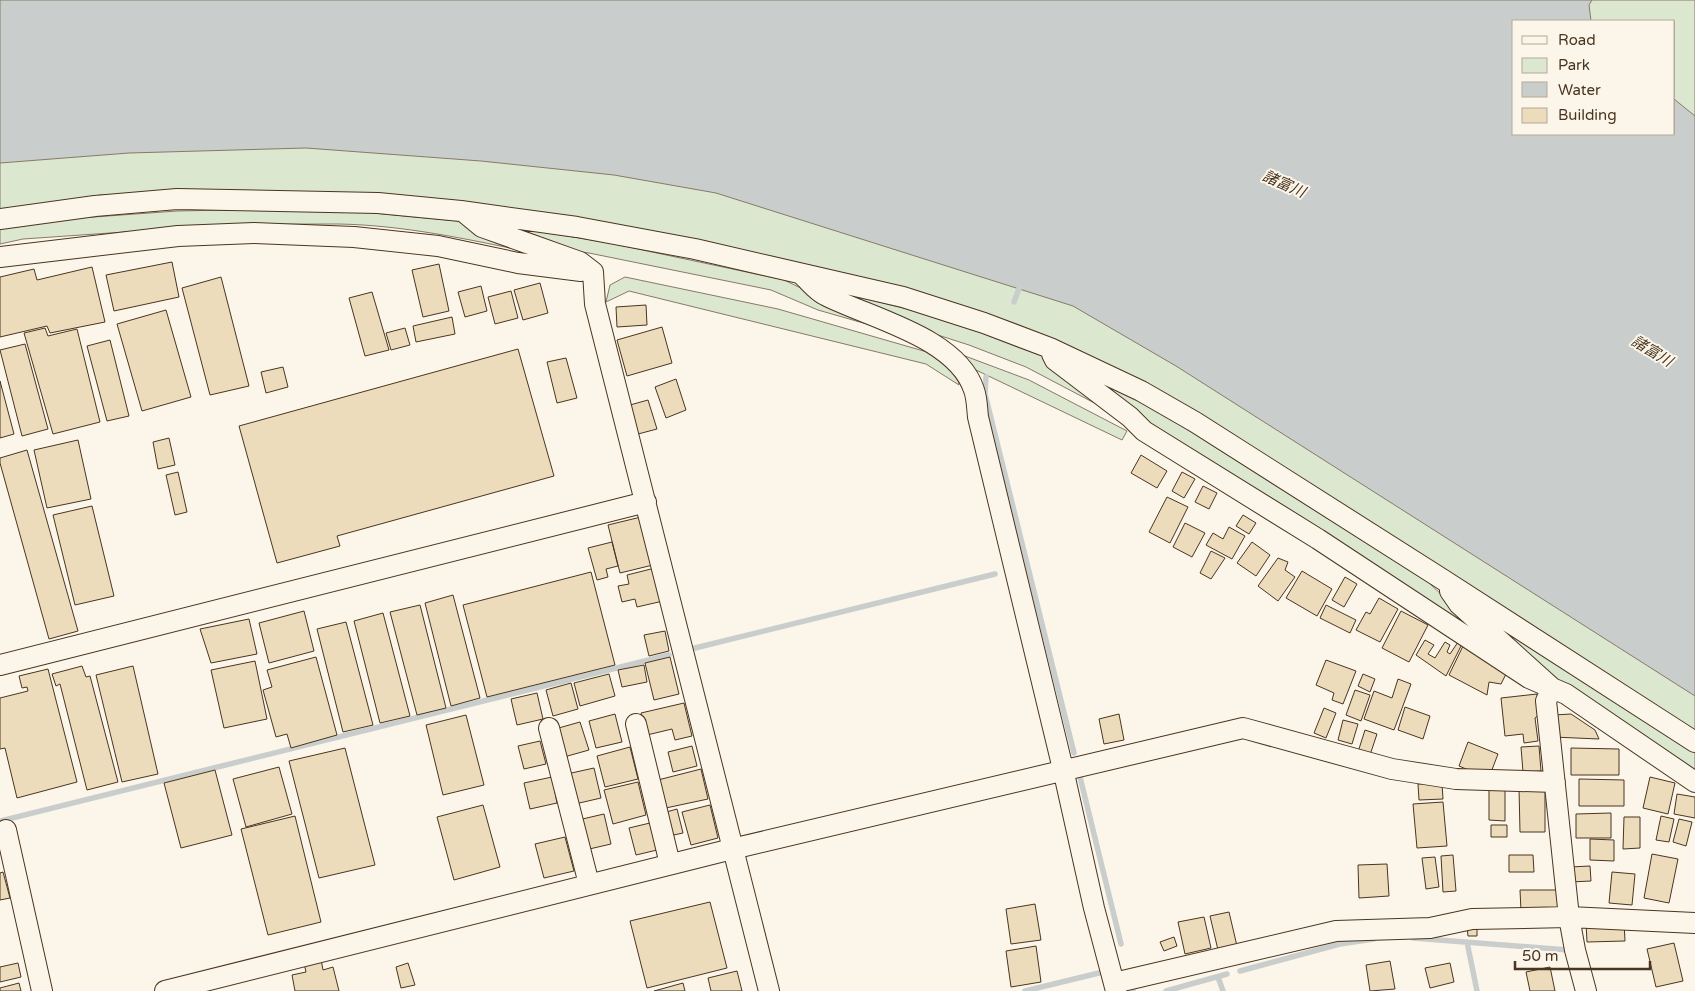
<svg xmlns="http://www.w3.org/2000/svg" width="1695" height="991" viewBox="0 0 1695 991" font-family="'Varela Round','Noto Sans JP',sans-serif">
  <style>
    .green { fill: #dce7d0; stroke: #887966 }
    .water { fill: #c9cecd; stroke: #887966 }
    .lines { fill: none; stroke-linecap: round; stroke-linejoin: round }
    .stream { stroke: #c9cecd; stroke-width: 5.5 }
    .building { fill: #ecdcbc; stroke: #4a3520 }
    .minor-casing { stroke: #4a3520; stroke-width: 22 }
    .minor { stroke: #fbf6e9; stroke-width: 20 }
    .labels { text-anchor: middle; stroke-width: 4; stroke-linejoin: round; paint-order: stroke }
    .water-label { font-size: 15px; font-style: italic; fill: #4a3520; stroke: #fbf6e9 }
  </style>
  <rect width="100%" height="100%" fill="#fbf6e9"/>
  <!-- green -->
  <path class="green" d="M1560,0H1695V136L1674,118V21H1574Z
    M531,129L1049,277L1695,681V733L1050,339L686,241L468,202L287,194L100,195L0,212V134Z
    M320,208L458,221L529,252C467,239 402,225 338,224C233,223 128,232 23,239L0,244V227L24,222L177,211Z
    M481,222L610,243L784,280L891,331L818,310L771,290L589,253L548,247Z
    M625,277L778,309L934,354L957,374L959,385L926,364L629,291L606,302L610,285Z
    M831,290L943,318L1041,354L1121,417L1026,367L969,345L913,327Z
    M957,353L1029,380L1127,431L1122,440L976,370Z
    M1064,362L1147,404L1428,582L1509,658L1143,421Z
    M1463,599L1695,752V776L1538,670Z"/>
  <!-- water -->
  <path class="water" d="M0,0H1592L1589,5L1591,21H1514V134H1674V99L1695,116V696L1176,366L1073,306L716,193L614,175L481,161L306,148L129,153L0,163Z"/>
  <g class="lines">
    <!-- stream -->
    <path class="stream" d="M1014,302L1021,283
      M986,377L985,394L1074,753
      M695,648L995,574
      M1080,777L1121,944
      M0,821L669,655
      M1413,938L1568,950
      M1467,942L1477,991
      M1240,971L1340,944L1374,939
      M1218,977L1223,991
      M1133,989V991
      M1025,991L1103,972
      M1166,991L1227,974"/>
  </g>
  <!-- building -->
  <path class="building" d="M172,262L179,297L114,311L106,275Z
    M439,264L449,311L423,317L412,270Z
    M92,267L105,322L50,333L47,326L0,337V277L34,269L37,280Z
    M221,277L249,386L210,395L182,288Z
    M540,283L548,313L523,320L514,290Z
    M481,286L487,311L465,317L458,292Z
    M511,291L518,318L495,324L488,297Z
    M372,292L389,350L365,356L349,298Z
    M646,305L647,325L617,327L616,307Z
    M166,310L191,397L142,411L117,324Z
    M452,317L455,334L416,342L413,326Z
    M662,327L672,363L627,376L617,340Z
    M45,328L48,336L77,329L100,422L53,434L24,333Z
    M405,328L410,345L391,350L386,333Z
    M110,340L129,416L107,421L87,346Z
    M25,344L48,429L22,436L0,350Z
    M518,349L554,476L337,536L340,546L277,563L239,426Z
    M566,358L577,398L557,403L547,362Z
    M283,367L288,387L266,393L261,372Z
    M676,379L686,410L666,418L655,387Z
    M0,381L14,434L0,438Z
    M648,400L657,429L638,434L630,405Z
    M169,438L175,465L158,469L153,442Z
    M78,440L91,499L47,508L34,450Z
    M27,450L78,631L49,639L0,463V458Z
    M1141,455L1167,471L1157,488L1131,473Z
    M178,472L187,512L175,515L166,475Z
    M1182,472L1195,479L1184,498L1172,491Z
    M1203,486L1217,493L1209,509L1195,502Z
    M1167,497L1188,507L1170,543L1149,532Z
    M92,506L114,596L75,605L53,515Z
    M1243,515L1256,523L1249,534L1236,526Z
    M645,516L657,564L620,573L608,525Z
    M1185,523L1205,533L1192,557L1173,547Z
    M1229,527L1245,536L1232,559L1206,545L1213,533L1223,539Z
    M612,542L618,566L606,569L608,577L597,580L588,548Z
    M1252,542L1270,555L1256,576L1237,563Z
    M1211,551L1225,558L1211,579L1200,573Z
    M1278,558L1288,562L1285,570L1295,577L1278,601L1258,586Z
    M655,568L663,601L637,607L635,599L622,602L618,586L629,584L627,575Z
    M1302,571L1332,589L1317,616L1286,598Z
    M591,572L615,665L487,697L463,605Z
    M1345,577L1357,584L1344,607L1332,600Z
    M453,595L480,698L451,706L425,603Z
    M1379,598L1398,609L1380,642L1356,630L1366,612L1370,614Z
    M420,605L446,708L417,715L390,612Z
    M1326,605L1356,620L1350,633L1320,618Z
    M304,611L314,651L269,663L259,623Z
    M1401,611L1428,625L1409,662L1382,648Z
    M383,613L410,716L380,723L354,621Z
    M249,619L257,654L211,663L200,629Z
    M346,622L373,725L343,732L317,629Z
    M665,631L669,651L649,656L644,635Z
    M1425,640L1434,645L1428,654L1435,658L1445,642L1450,645L1447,652L1450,654L1458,642L1461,646L1446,676L1416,655Z
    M1463,646L1508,670L1501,684L1489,682L1487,695L1449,675Z
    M316,657L337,735L291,748L287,734L276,737L263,690L272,687L267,670Z
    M670,657L679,694L654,700L645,663Z
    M1326,660L1356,671L1343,704L1332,700L1334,693L1316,685Z
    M255,661L267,719L224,728L211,670Z
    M644,665L647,682L622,687L618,670Z
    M82,666L86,677L90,676L118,782L87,790L60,684L56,686L52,674Z
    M133,666L158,774L122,782L96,675Z
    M48,669L77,782L17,798L5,748L0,749V698L28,691L27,687L22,688L19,676Z
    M609,674L615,696L580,706L574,683Z
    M1363,674L1375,679L1370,692L1358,686Z
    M1398,679L1411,684L1394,730L1364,719L1374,691L1392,698Z
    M571,683L578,709L553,716L546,690Z
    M1355,690L1370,695L1361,721L1346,715Z
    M537,693L543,719L517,725L511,699Z
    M1537,694L1540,714L1535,718L1538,741L1524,743L1523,734L1505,736L1501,698Z
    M684,703L692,736L675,740L672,729L647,735L641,713Z
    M1405,707L1430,716L1423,739L1398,730Z
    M1324,708L1336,713L1326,738L1314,733Z
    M615,714L622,742L596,748L589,721Z
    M1119,714L1124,740L1104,744L1099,719Z
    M1571,714L1595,730L1599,739L1553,737L1554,715Z
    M466,715L484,785L443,795L426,725Z
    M1343,720L1358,724L1352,744L1338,740Z
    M580,722L589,750L564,757L555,729Z
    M1365,730L1377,734L1370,755L1358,752Z
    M540,741L546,764L524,769L518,746Z
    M1468,742L1498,754L1490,775L1478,774L1459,766Z
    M692,746L697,766L673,772L668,752Z
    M1539,746L1541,771L1523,772L1521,747Z
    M630,747L638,779L605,787L597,756Z
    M345,748L375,865L319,878L289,761Z
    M1571,748L1619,749V775H1571Z
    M279,767L292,814L246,827L233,779Z
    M594,768L601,798L575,804L567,774Z
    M701,769L708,799L661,809L654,781Z
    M215,770L232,835L181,848L164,783Z
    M552,777L557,803L530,809L524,783Z
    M1650,777L1675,783L1668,814L1643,808Z
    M1579,779L1624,780V806H1579Z
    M638,782L646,815L613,824L604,790Z
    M1442,783L1443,799L1419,800L1418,784Z
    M1519,788H1545V832H1520Z
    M1489,789H1505V821L1489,820Z
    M1677,794L1695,797V818L1674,814Z
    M1443,802L1447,846L1417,848L1413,804Z
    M483,805L500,867L454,880L437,817Z
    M710,805L718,838L691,845L682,812Z
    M677,809L683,833L669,836L663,813Z
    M1611,813V838H1576V814Z
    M604,814L611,844L585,850L578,820Z
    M295,816L321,922L268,935L241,829Z
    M1661,816L1674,819L1669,842L1656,840Z
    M1624,817H1640V848L1623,849Z
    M1679,819L1692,822L1686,846L1673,842Z
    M650,823L657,850L636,855L629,828Z
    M1491,825H1507V837H1491Z
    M565,837L574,871L544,878L535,844Z
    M1590,839L1614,840V861L1590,860Z
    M1652,854L1678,859L1669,903L1644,898Z
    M1453,855L1456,891L1443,892L1441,856Z
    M1509,855H1533L1534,872H1509Z
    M1435,857L1439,887L1426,889L1422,858Z
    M1387,864L1389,896L1359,898L1358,865Z
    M1590,866L1591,881L1570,882V867Z
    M3,872L10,898L0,900V873Z
    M1612,872L1635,874L1632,905L1609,903Z
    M1520,890H1561V911H1521Z
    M710,902L727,968L647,988L630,921Z
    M1035,904L1041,940L1011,944L1006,909Z
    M1229,912L1237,946L1218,950L1210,916Z
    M1204,917L1211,948L1185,954L1178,922Z
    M1624,922L1625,941L1587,942L1586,923Z
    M1477,925V936H1468L1467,926Z
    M1174,937L1177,946L1164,951L1160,942Z
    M1674,943L1683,981L1656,987L1647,949Z
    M1036,946L1041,982L1011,987L1006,951Z
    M321,959L323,970L333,967L339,991H295L292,975L306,972L304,963Z
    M1390,961L1395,989L1370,991L1366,965Z
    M18,963L21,977L0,982V967Z
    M408,963L415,985L401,988L396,967Z
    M1450,963L1454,982L1430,988L1425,968Z
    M1550,967L1555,991H1530L1526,972Z
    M737,971L742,991H711L708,978Z
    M19,983L21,991H0V988Z
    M683,983L685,991H654Z"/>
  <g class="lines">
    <!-- minor casing -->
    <g class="minor-casing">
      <path id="minor" d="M465,213L482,227L580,262L593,272L595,304L769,991
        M0,219L95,206L177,199L378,203L461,211L577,227L695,249L903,297L984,323L1050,348L1141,391L1195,422L1442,579L1695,742
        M0,257L178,236L254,233L354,237L438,246L518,263L581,271
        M802,275C809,281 816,291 825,295C869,318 957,337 974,390C977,398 977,408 978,417L1063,769L1094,908L1116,991
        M1052,354L1055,360L1130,417L1144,431L1318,539L1529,678L1552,688L1546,701L1569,917L1575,950L1586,991
        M1450,591L1459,604L1552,688L1566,694L1695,782
        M0,665L646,502
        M636,724L670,864
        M549,728L589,884
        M6,830L42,991
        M1114,983L1336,931L1430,928L1472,919L1569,917L1695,923
        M165,991L732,849L1243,728L1392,769L1456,779L1555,782"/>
    </g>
    <!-- minor -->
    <use href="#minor" class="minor"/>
  </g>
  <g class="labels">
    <!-- water labels -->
    <g class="water-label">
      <text transform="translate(1284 184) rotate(24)" y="5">諸富川</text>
      <text transform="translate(1652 351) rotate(31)" y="5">諸富川</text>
    </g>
  </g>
  <!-- legend -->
  <rect x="1512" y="20" width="162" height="115" fill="#fbf6e9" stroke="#b4a999"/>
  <rect x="1522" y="36" width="25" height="8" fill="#fbf6e9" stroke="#b4a999"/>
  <text x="1558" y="45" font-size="15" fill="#4a3520">Road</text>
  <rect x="1522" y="58" width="25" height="15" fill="#dce7d0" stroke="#b4a999"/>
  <text x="1558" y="70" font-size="15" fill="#4a3520">Park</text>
  <rect x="1522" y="82" width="25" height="15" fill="#c9cecd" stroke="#b4a999"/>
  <text x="1558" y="95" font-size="15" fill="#4a3520">Water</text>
  <rect x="1522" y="108" width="25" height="15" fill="#ecdcbc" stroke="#b4a999"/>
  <text x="1558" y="120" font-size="15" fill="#4a3520">Building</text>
  <!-- scale -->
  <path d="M1515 961v8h135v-8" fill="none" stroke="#4a3520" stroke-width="2.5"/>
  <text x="1522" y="961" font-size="15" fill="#4a3520" stroke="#fbf6e9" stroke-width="4" paint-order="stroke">50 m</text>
</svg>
